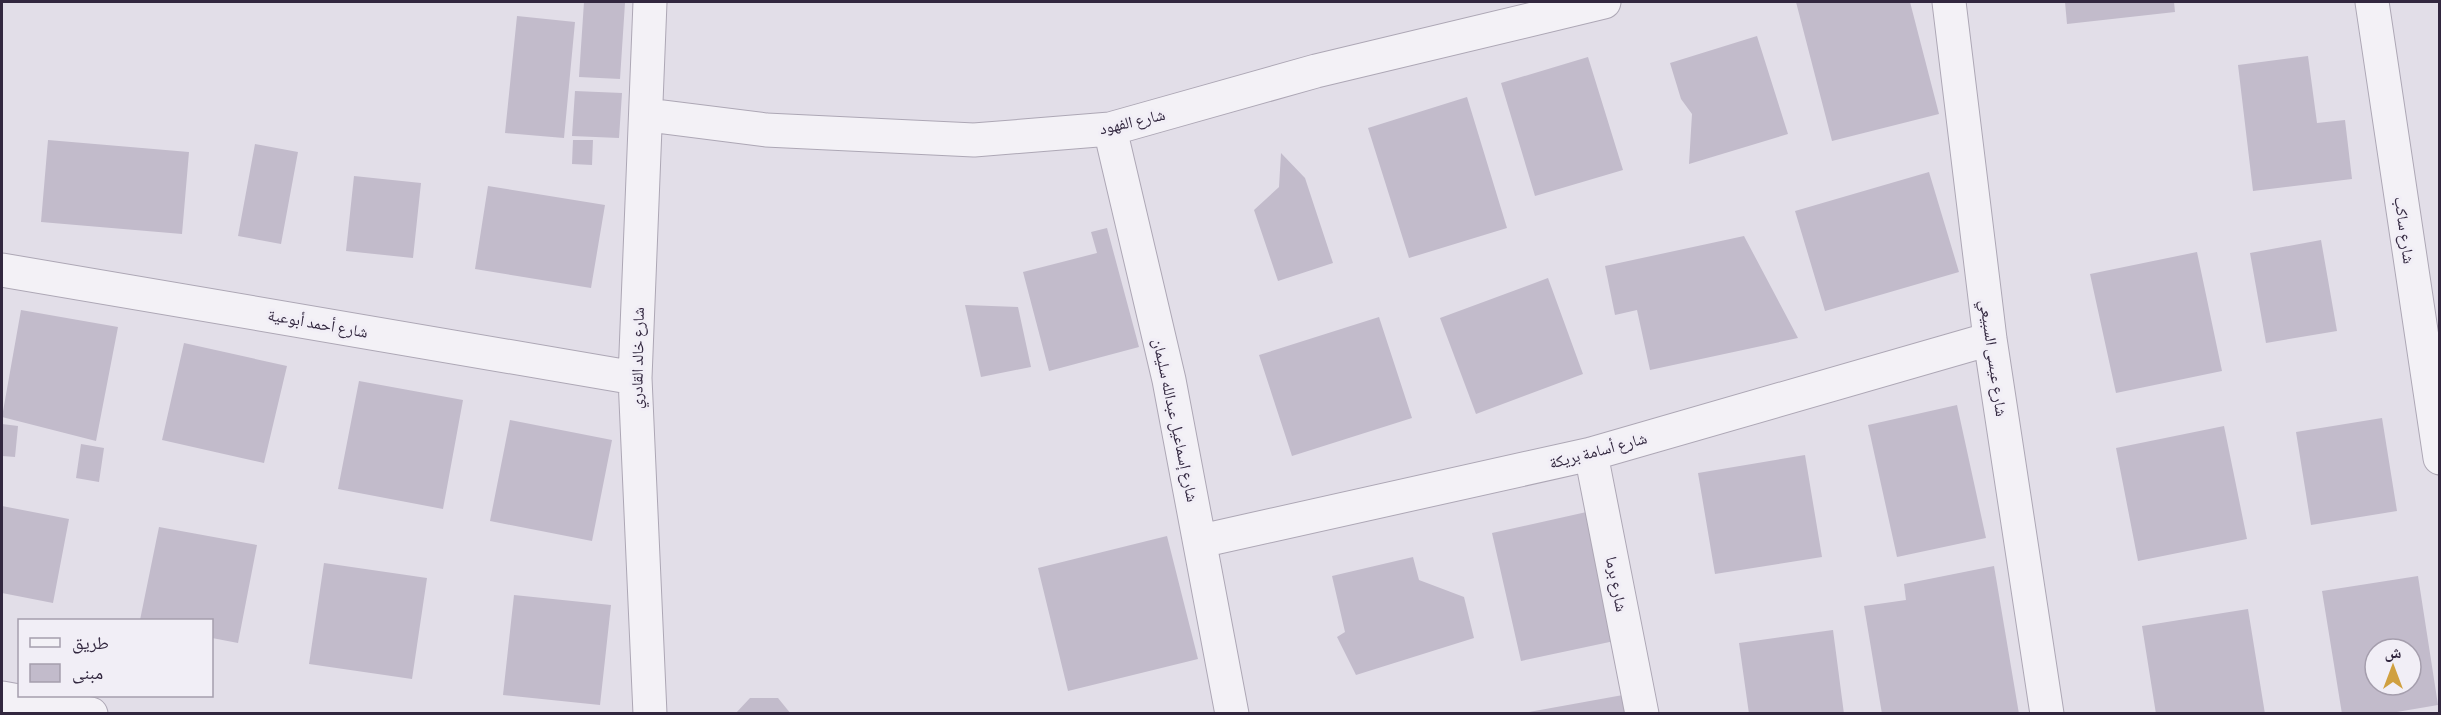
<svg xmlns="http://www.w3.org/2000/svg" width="2441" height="715" viewBox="0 0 2441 715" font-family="Commissioner,'Noto Naskh Arabic',sans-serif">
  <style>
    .building { fill: #c2bbcb; fill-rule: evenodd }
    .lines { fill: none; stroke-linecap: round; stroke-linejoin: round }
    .street-casing { stroke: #ada7b5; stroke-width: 35 }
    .street { stroke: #f3f1f6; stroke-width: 33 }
    .labels { text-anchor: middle; stroke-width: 6; stroke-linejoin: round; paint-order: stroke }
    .street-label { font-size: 16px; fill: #32273f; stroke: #f1eef6 }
  </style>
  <rect width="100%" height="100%" fill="#e2dee8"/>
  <!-- building -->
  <path class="building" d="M584,2L625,3L620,79L579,77Z
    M1796,2H1910L1939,114L1832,141Z
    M2065,2H2174L2175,12L2067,24Z
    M517,16L575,22L564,138L505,133Z
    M1757,36L1788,134L1689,164L1692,114L1681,99L1670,63Z
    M2308,56L2317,123L2345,120L2352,179L2253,191L2238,65Z
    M1588,57L1623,170L1535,196L1501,83Z
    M575,91L622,93L619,138L572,136Z
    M1467,97L1507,228L1409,258L1368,128Z
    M48,140L189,152L182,234L41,222Z
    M573,140H593L592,165L572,164Z
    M255,144L298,152L281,244L238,236Z
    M1281,153L1305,178L1333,263L1278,281L1254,210L1279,187Z
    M1929,172L1959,272L1825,311L1795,211Z
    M354,176L421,183L413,258L346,251Z
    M488,186L605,205L591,288L475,269Z
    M1107,228L1139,347L1049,371L1023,272L1097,253L1091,232Z
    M1744,236L1798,338L1650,370L1637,310L1615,315L1605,266Z
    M2321,240L2337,331L2266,343L2250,253Z
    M2197,252L2222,371L2116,393L2090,274Z
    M1548,278L1583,374L1476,414L1440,318Z
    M965,305L1018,307L1031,367L981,377Z
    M21,310L118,327L96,441L2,417Z
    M1379,317L1412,418L1292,456L1259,355Z
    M184,343L287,366L264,463L162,440Z
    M359,381L463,400L443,509L338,489Z
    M1957,405L1986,538L1897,557L1868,425Z
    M2382,418L2397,511L2311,525L2296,432Z
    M510,420L612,440L592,541L490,521Z
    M2,424L18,426L15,457L2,456Z
    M2224,426L2247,539L2138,561L2116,448Z
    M81,444L104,448L99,482L76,478Z
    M1805,455L1822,557L1715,574L1698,473Z
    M2,506L69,519L53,603L2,593Z
    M1591,511L1619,640L1521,661L1492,533Z
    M159,527L257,545L238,643L212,638V620H140Z
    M1167,536L1198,659L1068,691L1038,568Z
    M1413,557L1419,580L1464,597L1474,638L1356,675L1337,637L1345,632L1332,576Z
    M324,563L427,578L412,679L309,664Z
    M1994,566L2019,714H1882L1864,606L1906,600L1904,584Z
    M2418,576L2438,705L2385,714H2342L2322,591ZM2375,649H2411V685H2375Z
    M514,595L611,605L600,705L503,695Z
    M2248,609L2265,714H2156L2142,626Z
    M1833,630L1844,714H1749L1739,643Z
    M1623,695L1627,714H1529V712Z
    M750,698H778L791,714H735Z"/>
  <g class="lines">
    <!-- street casing -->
    <g class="street-casing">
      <path id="street" d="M650,2L635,378L650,714
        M1949,2L1990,339L2047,714
        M2372,2L2440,458
        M648,115L766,130L974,140L1110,129L1316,71L1604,2
        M1110,129L1169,380L1232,714
        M2,270L635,378
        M1591,454L1642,714
        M1201,541L1591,454L1990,339
        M2,698L91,714"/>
    </g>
    <!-- street -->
    <use href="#street" class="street"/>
  </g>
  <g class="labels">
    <!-- street labels -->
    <g class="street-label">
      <text transform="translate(1132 121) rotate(-13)" y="6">شارع الفهود</text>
      <text transform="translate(2405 230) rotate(82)" y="6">شارع ساكب</text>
      <text transform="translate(318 323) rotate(10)" y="6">شارع أحمد أبوعية</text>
      <text transform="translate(637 358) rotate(-89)" y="6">شارع خالد القادري</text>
      <text transform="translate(1994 358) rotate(82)" y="6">شارع عيسى السبيعي</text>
      <text transform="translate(1176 420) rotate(78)" y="6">شارع إسماعيل عبدالله سليمان</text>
      <text transform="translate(1598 450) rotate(-15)" y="6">شارع أسامة بريكة</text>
      <text transform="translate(1617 584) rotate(79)" y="6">شارع برما</text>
    </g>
  </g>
  <!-- border -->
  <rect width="2441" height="715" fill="none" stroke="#32273f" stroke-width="6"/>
  <!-- legend -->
  <rect x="18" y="619" width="195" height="78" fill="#f1eef6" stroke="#a59ead" stroke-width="1.5"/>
  <rect x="30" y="638" width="30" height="9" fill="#f3f1f6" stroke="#a59ead" stroke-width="1.5"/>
  <text x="72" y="649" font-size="18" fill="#32273f">طريق</text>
  <rect x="30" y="664" width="30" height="18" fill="#c2bbcb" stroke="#a59ead" stroke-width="1.5"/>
  <text x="72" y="679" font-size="18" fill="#32273f">مبنى</text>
  <!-- north arrow -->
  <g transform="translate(2393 667)"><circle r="28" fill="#f1eef6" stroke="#a59ead" stroke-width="1.5"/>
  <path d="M0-4.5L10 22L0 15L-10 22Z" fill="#d0a040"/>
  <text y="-9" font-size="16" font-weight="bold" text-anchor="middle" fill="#32273f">ش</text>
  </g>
</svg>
